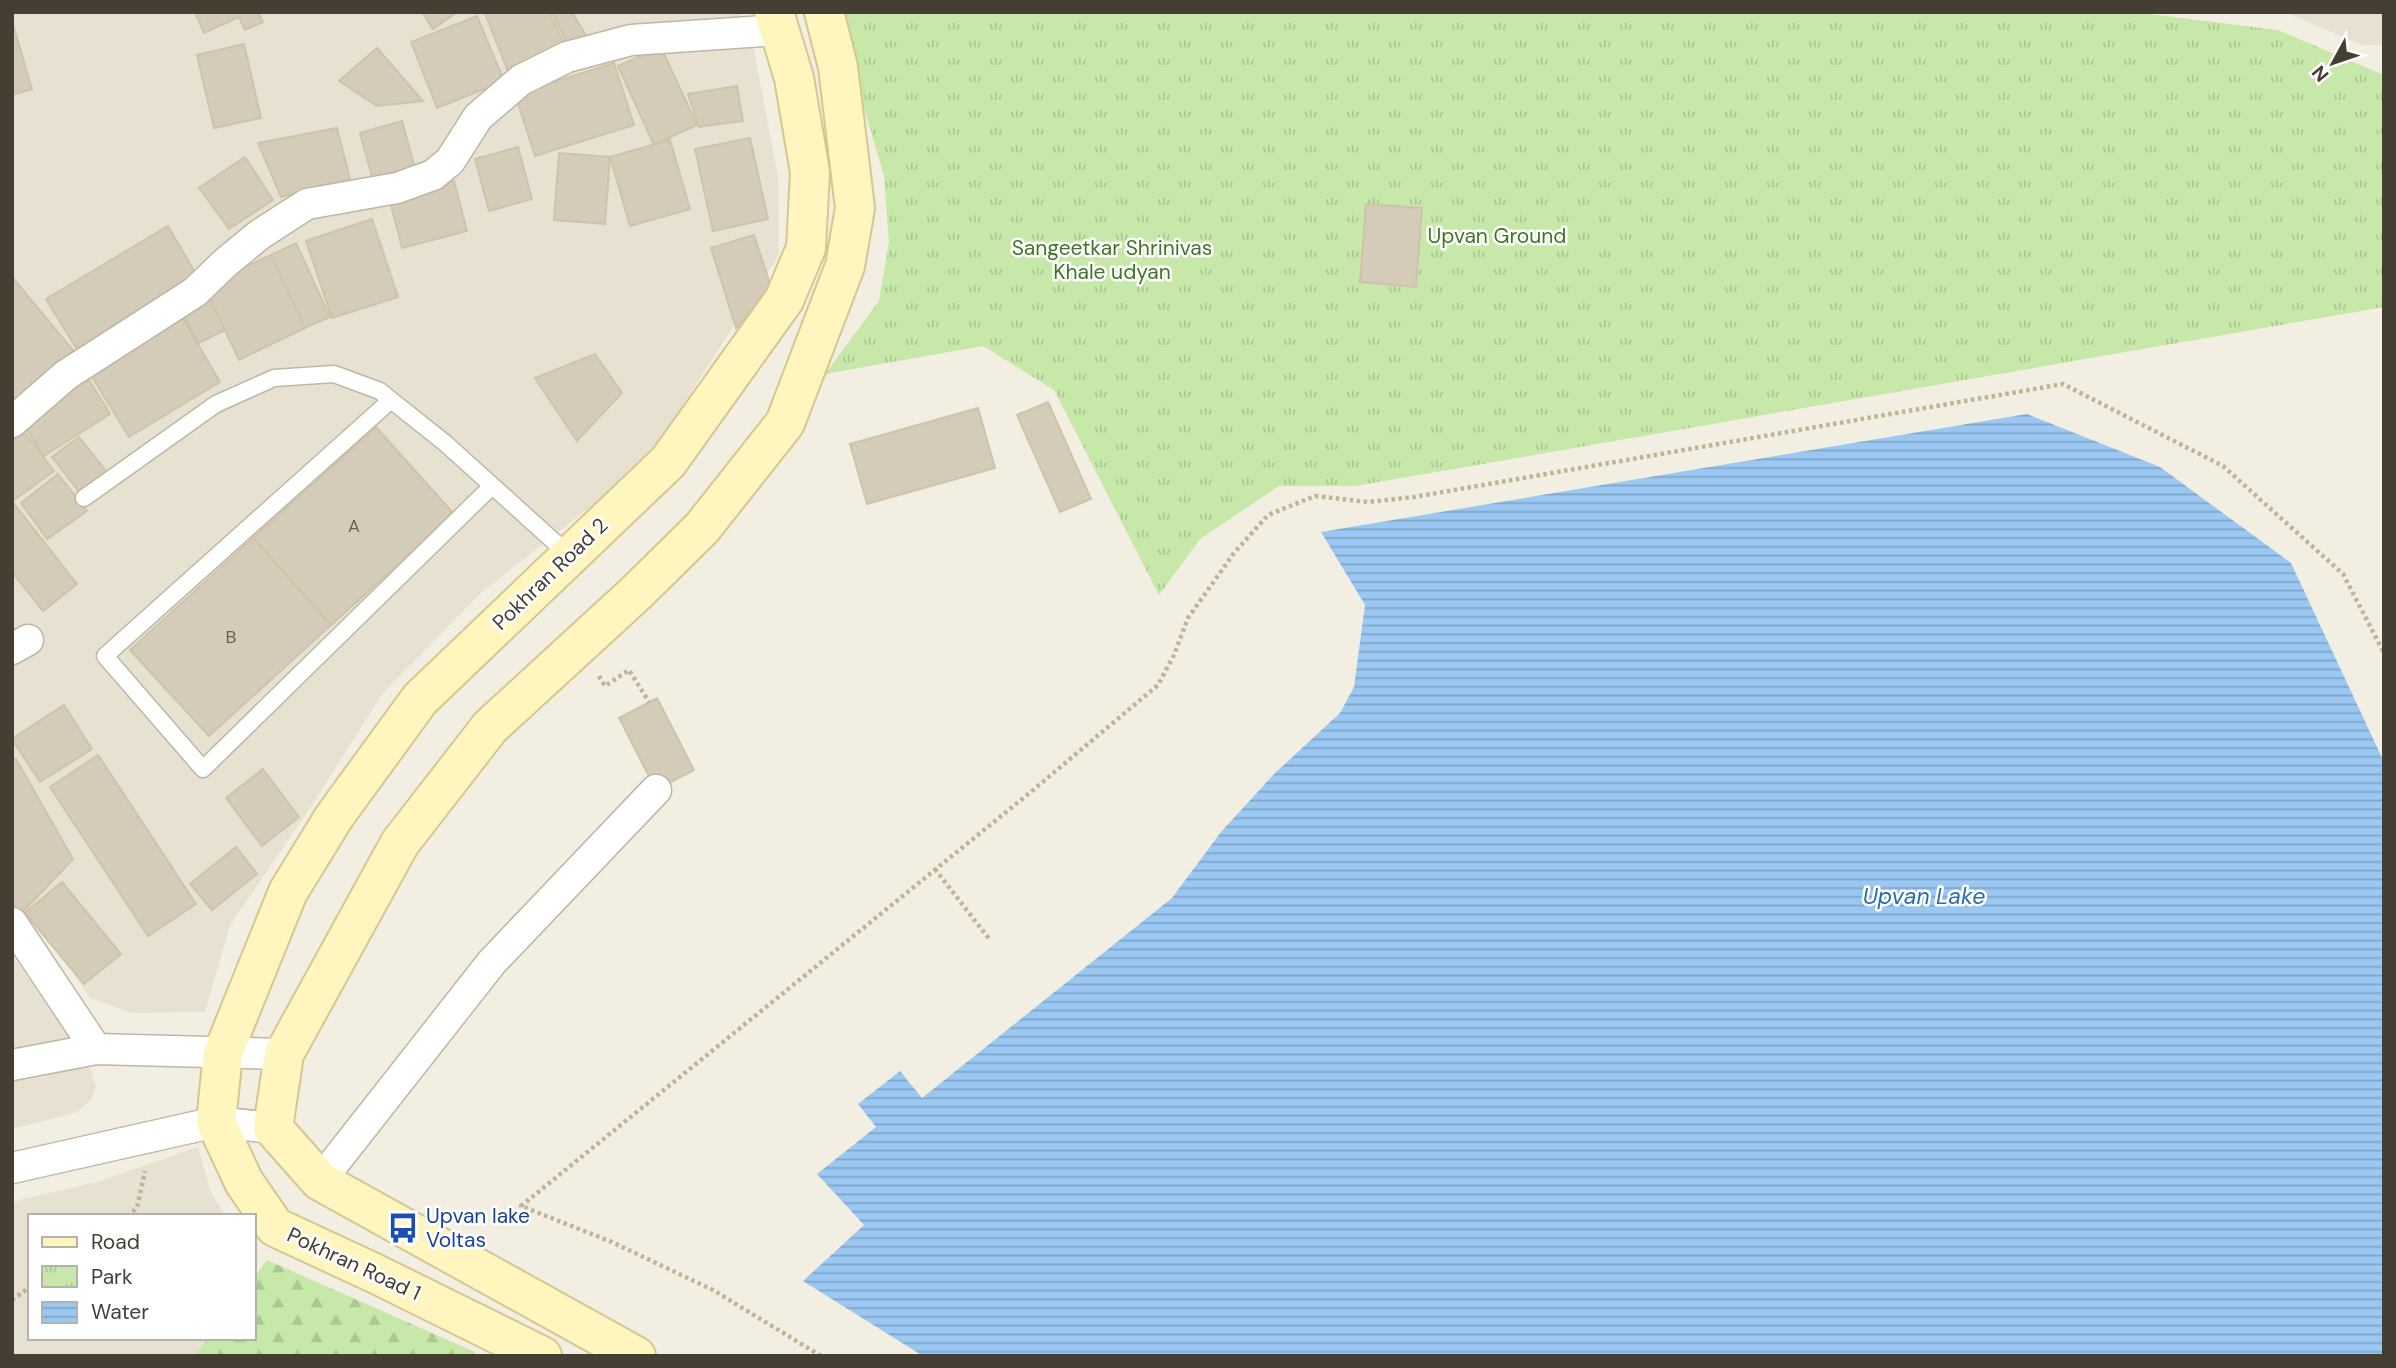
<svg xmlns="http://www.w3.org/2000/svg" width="2396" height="1368" viewBox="0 0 2396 1368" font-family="'DM Sans',sans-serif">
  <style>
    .residential { fill: #e6e1d0 }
    .forest { fill: url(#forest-firs) }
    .park { fill: url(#park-tufts) }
    .water { fill: url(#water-rules) }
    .building { fill: #d4cbb8; stroke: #cfc4ab; stroke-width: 2 }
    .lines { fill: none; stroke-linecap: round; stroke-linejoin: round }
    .service-casing { stroke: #beb7a5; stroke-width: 19 }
    .minor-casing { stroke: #beb7a5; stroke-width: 33 }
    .secondary-casing { stroke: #d4c790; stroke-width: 42 }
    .path { stroke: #c0b496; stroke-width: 4.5; stroke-dasharray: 3.5 3.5; stroke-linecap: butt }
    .service { stroke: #fff; stroke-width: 16 }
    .minor { stroke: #fff; stroke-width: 30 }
    .secondary { stroke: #fff5bf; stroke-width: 38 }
    .labels { text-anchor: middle; stroke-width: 5; stroke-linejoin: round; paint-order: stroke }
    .number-label { font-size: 18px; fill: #686154 }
    .park-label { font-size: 21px; fill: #3d7725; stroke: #fff }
    .street-label { font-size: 21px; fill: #443e33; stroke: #fff }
    .transit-label { font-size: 21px; fill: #164399; stroke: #fff; text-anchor: start }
    .water-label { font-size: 23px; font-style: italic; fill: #296db2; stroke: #fff }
  </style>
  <defs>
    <pattern id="forest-firs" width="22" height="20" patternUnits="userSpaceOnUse" patternTransform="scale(1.75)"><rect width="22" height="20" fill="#c7e8a9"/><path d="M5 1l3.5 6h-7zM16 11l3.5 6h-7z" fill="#acc892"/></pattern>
    <pattern id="park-tufts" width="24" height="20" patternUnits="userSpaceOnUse" patternTransform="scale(1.75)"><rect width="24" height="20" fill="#c7e8a9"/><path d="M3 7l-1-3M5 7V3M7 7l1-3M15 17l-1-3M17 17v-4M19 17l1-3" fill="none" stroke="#acc892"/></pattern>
    <pattern id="water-rules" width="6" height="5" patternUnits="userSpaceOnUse" patternTransform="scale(1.75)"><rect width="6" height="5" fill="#9bc8f2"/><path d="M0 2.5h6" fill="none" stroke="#80a4c5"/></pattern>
  </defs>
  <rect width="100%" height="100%" fill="#f2efe2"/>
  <!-- residential -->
  <path class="residential" d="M12,12H740L753,45L778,177L779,255L661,439L593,505L482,592L383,693L308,811L230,925L205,1012L132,1013L90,998L12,883Z
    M2284,12H2384V45H2362Z
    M12,955L91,1070L96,1087L90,1101L78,1112L12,1129Z
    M198,1147L210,1190L225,1216H30V1338H208L195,1356H12V1202L100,1181Z"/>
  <!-- forest -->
  <path class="forest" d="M267,1260L475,1352V1356H195L208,1338H254V1277Z"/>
  <!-- park -->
  <path class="park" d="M836,12H2134L2278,30L2384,75V307L1356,486H1279L1200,539L1159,595L1054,390L983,346L825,374L879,301L889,242L884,176Z"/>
  <!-- water -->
  <path class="water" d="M2027,414L2160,467L2291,563L2384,762V1356H923L803,1281L864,1225L817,1174L876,1127L858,1104L900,1071L922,1098L1172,898L1221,832L1275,773L1340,713L1354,687L1365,605L1321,532Z"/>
  <!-- building -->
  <path class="building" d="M195,12H258L263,22L245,30L239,17L204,33Z
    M422,12H457L433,29Z
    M549,12L564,43L509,74L485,13Z
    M552,12H572L588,39L570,49Z
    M477,16L504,81L437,108L411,42Z
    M12,21L32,89L12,95Z
    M244,44L261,118L214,128L197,55Z
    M661,47L697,125L654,145L618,66Z
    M377,48L423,101L377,106L339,81Z
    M614,63L634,125L535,156L515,94Z
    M737,86L743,121L699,127L688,94Z
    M402,121L417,176L375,188L360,133Z
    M337,128L350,179L281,197L258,143Z
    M750,138L768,219L713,231L695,149Z
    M670,140L690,209L630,226L610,157Z
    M518,147L532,199L489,211L475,159Z
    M559,153L610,157L605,224L554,220Z
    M245,157L273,200L229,229L199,188Z
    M454,181L467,231L402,248L389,197Z
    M1366,204L1422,208L1416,287L1360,282Z
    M372,219L398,297L332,318L306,241Z
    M168,226L200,281L79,353L46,299Z
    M754,235L772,290L736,328L711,248Z
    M296,243L330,317L305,328L271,255Z
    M271,255L305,328L239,360L204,286Z
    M12,277L77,355L12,405Z
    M207,294L225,330L199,343L180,310Z
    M179,312L220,382L129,437L86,367Z
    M595,354L622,393L577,441L535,378Z
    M86,375L110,414L44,456L23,424Z
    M1048,402L1091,499L1060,512L1017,415Z
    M978,408L995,468L867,504L850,444Z
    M376,427L454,514L331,625L253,538Z
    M24,431L54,471L14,500L12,497V439Z
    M79,437L111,477L84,498L52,457Z
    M58,474L87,511L47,539L21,503Z
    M12,501L77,584L43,611L12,572Z
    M253,538L331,625L209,736L130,650Z
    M657,698L694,770L656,790L619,718Z
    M64,705L92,749L40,782L12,739Z
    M98,755L196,904L148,936L50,787Z
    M16,759L73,859L20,915L12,902V761Z
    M263,769L299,817L262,846L226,798Z
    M236,847L257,874L212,910L190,884Z
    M62,882L121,954L84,984L25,913Z"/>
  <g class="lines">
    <!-- service casing -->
    <g class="service-casing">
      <path id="service" d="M391,400L105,656L203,769L492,486
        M84,498L216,404L274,378L334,374L380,391L391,400L445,443L569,555"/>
    </g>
    <!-- minor casing -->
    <g class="minor-casing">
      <path id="minor" d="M12,422L66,375L195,292L225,263L259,235L307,204L397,188L433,175L450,161L478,117L521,80L567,57L631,40L779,30
        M12,649L28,640
        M12,923L96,1049L284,1054
        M12,1065L96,1049
        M12,1168L216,1122L273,1128
        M320,1181L492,962L656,790"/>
    </g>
    <!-- secondary casing -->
    <g class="secondary-casing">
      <path id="secondary" d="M542,1356L374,1273L275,1227L244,1182L216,1122L223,1053L288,892L334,817L420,699L668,462L784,300L806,248L810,172L794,78L774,12
        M636,1356L320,1181L273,1128L284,1054L400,843L490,727L636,593L702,528L785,423L845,266L855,208L838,67L824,12"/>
    </g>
    <!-- path -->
    <path class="path" d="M599,676L605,686L629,670L649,702
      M935,869L990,940
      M127,1216L137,1208L145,1171
      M12,1300L30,1287
      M821,1356L713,1290L612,1242L521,1206L1032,791L1158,685L1174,655L1188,618L1234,553L1268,515L1315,496L1368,502L1414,497L2063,384L2223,466L2343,574L2384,653"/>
    <!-- service -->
    <use href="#service" class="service"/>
    <!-- minor -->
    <use href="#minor" class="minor"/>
    <!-- secondary -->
    <use href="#secondary" class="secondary"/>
  </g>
  <!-- icons -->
  <defs>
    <g id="bus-bare" transform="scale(2.415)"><path d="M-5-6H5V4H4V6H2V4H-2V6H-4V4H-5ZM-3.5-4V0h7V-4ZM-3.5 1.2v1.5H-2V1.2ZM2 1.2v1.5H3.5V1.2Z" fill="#1a4fb4" stroke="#fff" stroke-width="2.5" paint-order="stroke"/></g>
  </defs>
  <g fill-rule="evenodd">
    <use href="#bus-bare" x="403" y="1228"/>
  </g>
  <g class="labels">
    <!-- number labels -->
    <g class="number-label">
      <text x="354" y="532">A</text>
      <text x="231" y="643">B</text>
    </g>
    <!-- park labels -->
    <g class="park-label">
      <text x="1497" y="243">Upvan Ground</text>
      <text x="1112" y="255">Sangeetkar Shrinivas<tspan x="1112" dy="24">Khale udyan</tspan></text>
    </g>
    <!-- street labels -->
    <g class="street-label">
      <text transform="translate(550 574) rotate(-44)" y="7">Pokhran Road 2</text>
      <text transform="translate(354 1264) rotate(25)" y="7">Pokhran Road 1</text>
    </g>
    <!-- transit labels -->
    <g class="transit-label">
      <text x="426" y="1223">Upvan lake<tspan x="426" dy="24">Voltas</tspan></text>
    </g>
    <!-- water labels -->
    <g class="water-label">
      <text x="1924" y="904">Upvan Lake</text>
    </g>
  </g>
  <!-- border -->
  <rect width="2396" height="1368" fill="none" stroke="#443e33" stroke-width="28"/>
  <!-- legend -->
  <rect x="28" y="1214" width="228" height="126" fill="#ffffff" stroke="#b4b2ad" stroke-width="2"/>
  <rect x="42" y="1237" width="35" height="10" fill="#fff5bf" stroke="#b4b2ad" stroke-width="2"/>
  <text x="91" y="1249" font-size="21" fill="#443e33">Road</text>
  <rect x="42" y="1266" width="35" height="21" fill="url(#park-tufts)" stroke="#b4b2ad" stroke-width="2"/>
  <text x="91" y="1284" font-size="21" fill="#443e33">Park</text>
  <rect x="42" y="1302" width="35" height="21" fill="url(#water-rules)" stroke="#b4b2ad" stroke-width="2"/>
  <text x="91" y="1319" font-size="21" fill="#443e33">Water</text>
  <!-- north arrow -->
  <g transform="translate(2333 63) rotate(230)" stroke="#ffffff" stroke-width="5" paint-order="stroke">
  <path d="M0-5L12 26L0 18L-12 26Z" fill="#443e33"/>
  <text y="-10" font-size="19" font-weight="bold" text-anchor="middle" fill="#443e33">N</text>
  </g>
</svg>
